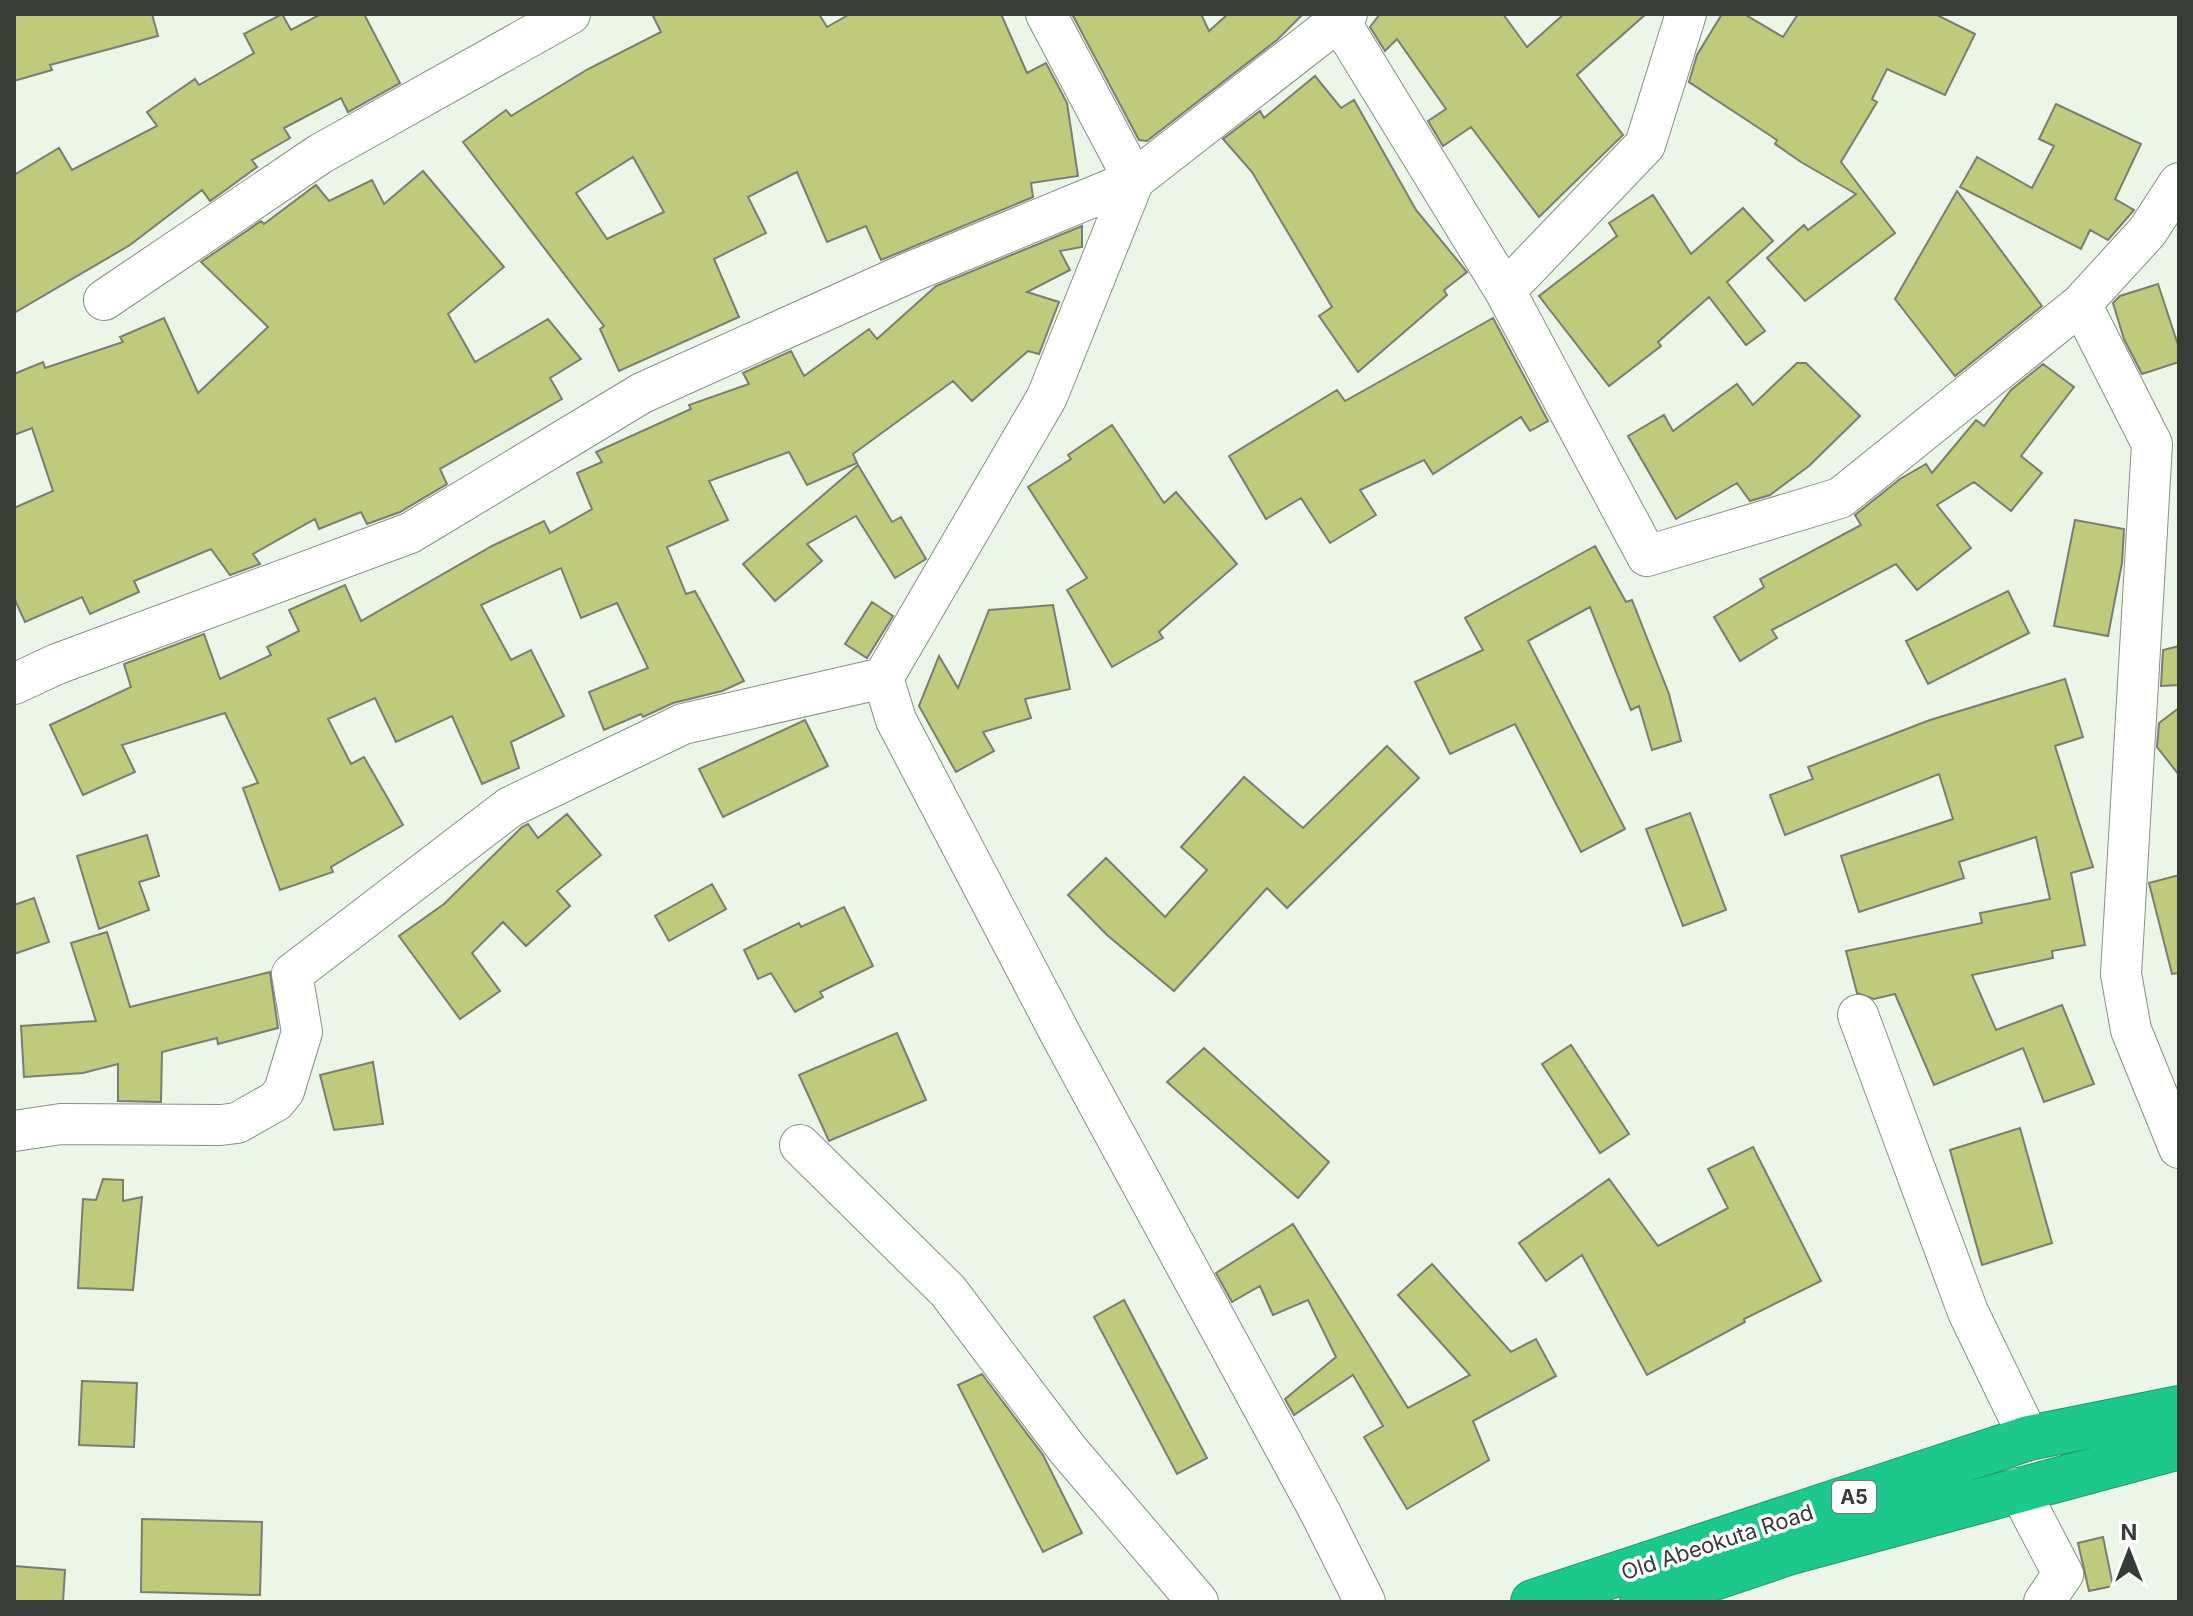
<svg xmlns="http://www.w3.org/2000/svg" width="2193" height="1616" viewBox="0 0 2193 1616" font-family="Inter,sans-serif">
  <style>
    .building { fill: #c0ca7c; stroke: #7a7d70; stroke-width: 2; fill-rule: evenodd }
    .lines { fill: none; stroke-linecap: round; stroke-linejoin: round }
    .minor-casing { stroke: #879085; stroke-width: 42 }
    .highway-casing { stroke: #26976e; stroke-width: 46 }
    .minor { stroke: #fff; stroke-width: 40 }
    .highway { stroke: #1cc88b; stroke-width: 44 }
    .labels { text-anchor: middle; stroke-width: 7; stroke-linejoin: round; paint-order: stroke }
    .shield { fill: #fff; stroke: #747673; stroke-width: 2 }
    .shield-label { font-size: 20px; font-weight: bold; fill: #383c37 }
    .street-label { font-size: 22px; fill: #383c37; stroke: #fff }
  </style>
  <rect width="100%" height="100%" fill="#ebf5e8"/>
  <!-- building -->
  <path class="building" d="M14,14H152L158,36L50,65L52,70L14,81Z
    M282,14L291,30L321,14H364L400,83L348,112L341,98L284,128L290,138L252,160L257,167L227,189L210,201L202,190L130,245L14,313V175L59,148L72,170L157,126L147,112L195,79L199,85L254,53L244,34Z
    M652,14H819L827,27L850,14H1001L1027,73L1046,63L1067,103L1078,176L1031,183L1033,197L881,260L866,226L827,242L797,172L748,197L766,233L714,259L739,317L619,371L600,329L604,326L463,142L506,110L511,116L588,69L661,32ZM633,157L664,212L607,239L576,193Z
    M1072,14H1201L1209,31L1228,14H1303L1277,40L1147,141L1139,140Z
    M1380,14H1503L1527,47L1564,14H1646L1577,75L1623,135L1539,217L1471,127L1443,146L1428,121L1446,109L1397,39L1385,51L1370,27Z
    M1722,14H1744L1783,37L1798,14H1935L1975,34L1945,95L1887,69L1872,99L1877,102L1841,162L1895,233L1805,301L1767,258L1804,225L1808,230L1856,194L1801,162L1775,144L1777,140L1689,82L1697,55Z
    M1315,76L1341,108L1354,100L1416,210L1467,272L1444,290L1447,295L1358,372L1319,316L1332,307L1252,172L1223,139L1260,111L1264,118Z
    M2056,104L2141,144L2115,199L2134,210L2108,240L2090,230L2081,249L1960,187L1977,157L2032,188L2054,146L2039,139Z
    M423,171L504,267L448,314L475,362L548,319L581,359L550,378L562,399L440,469L447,484L400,512L367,524L361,512L319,529L315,519L253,554L260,564L230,575L211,549L134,581L139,592L90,614L82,597L25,622L14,598V508L53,491L32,428L14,435V374L43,362L45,368L123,342L120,337L164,318L198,393L268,327L201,262L261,221L264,224L316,185L329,201L372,180L384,204Z
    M1957,191L2042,306L1955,376L1895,299Z
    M1653,195L1691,254L1743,208L1773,241L1727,282L1765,331L1746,345L1709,297L1658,342L1661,346L1609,386L1539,296L1617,236L1609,223Z
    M1082,226V247L1060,251L1070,270L1027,292L1059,302L1039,354L1028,351L972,401L953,381L853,454L857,463L807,485L789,452L709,481L728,520L667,547L686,594L695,591L744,681L722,691L673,703L643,717L641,714L604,730L589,692L648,668L617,603L581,618L561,568L481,605L511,660L531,650L564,716L511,742L519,768L482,784L452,716L396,742L375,698L328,719L351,764L364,757L403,825L331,867L333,872L280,890L243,788L258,783L225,713L122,745L135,772L83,795L50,725L131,687L124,664L204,634L220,679L271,655L267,647L299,631L289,610L345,585L361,621L492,546L544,521L550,533L592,509L577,473L602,462L596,452L691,409L689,405L749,384L743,373L791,351L804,376L869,329L877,339L936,286Z
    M2158,284L2179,348V362L2142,374L2124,339L2113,303L2120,296Z
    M1493,318L1548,421L1530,431L1521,417L1433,474L1424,460L1360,490L1376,515L1330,543L1301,498L1266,519L1229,456L1337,390L1345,401Z
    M1797,363H1806L1860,416L1809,466L1770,495L1750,501L1737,483L1676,519L1628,436L1664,415L1673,431L1737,384L1753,405Z
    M2043,364L2074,387L2021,456L2042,473L2011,511L1974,482L1937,505L1971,548L1917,590L1896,564L1772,630L1777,638L1740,661L1714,617L1764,587L1760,579L1861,525L1855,515L1900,479L1926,464L1932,473L1976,420L1984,426L2011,390Z
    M1112,425L1164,503L1176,492L1237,564L1159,632L1163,638L1112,667L1067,590L1087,578L1028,487L1071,459L1068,455Z
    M858,465L892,522L901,517L926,559L895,578L856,516L807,544L822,561L775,601L743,564Z
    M2075,520L2124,529L2122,563L2108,636L2054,626Z
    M1595,546L1626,602L1632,600L1669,694L1681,741L1652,750L1639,706L1631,710L1590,607L1528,641L1625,829L1581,852L1515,724L1450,754L1415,682L1483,650L1465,618Z
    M2008,591L2029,633L1928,684L1906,641Z
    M872,602L893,616L867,658L845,644Z
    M1053,605L1070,689L1025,699L1031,718L983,732L994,751L956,772L919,706L939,656L958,688L989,610Z
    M2179,646V685L2161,686L2163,650Z
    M2065,679L2083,737L2055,746L2093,867L2071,873L2085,945L2052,951L2053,958L1972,975L1996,1030L2062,1005L2094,1084L2044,1102L2023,1048L1934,1085L1895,994L1874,999L1857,993L1846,951L1982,923L1980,913L2050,899L2036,837L1959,862L1964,878L1859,912L1841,856L1953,819L1939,774L1785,835L1770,795L1813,779L1808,767L1930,720Z
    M2179,708V775L2157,747L2159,723Z
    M805,720L828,766L723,817L699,769Z
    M1387,746L1419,778L1287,908L1267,888L1174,991L1107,935L1068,895L1106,858L1165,917L1207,870L1181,847L1244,777L1303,828Z
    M1690,813L1726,910L1683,926L1646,829Z
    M567,814L601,855L557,891L570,906L526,946L503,922L472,953L500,991L460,1019L399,936L444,904L522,827L528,824L538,838Z
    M147,835L159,876L139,882L149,910L99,929L77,856Z
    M2179,875V973L2172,974L2149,883Z
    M712,884L726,909L669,941L655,916Z
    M34,898L49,942L14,954V905Z
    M844,907L873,966L820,992L823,997L795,1012L771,973L758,979L744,950L799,923L801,927Z
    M107,932L130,1007L270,972L278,1028L218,1044L217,1038L162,1052L161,1102L118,1101V1064L83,1073L24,1077L21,1026L96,1021L71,943Z
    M897,1033L926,1100L829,1141L799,1075Z
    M1571,1045L1629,1134L1600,1153L1542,1064Z
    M1204,1048L1329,1162L1298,1198L1167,1082Z
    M373,1062L383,1124L334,1130L320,1075Z
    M2020,1128L2052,1243L1982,1265L1950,1150Z
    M1753,1147L1821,1281L1744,1319L1745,1322L1647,1375L1582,1255L1546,1281L1519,1243L1609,1179L1658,1246L1728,1208L1708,1169Z
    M103,1179L123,1180V1201L142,1197L133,1290L78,1288L83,1199L96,1200Z
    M1293,1224L1408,1408L1470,1375L1398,1295L1432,1264L1511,1352L1536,1339L1556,1376L1473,1421L1489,1460L1407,1509L1364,1437L1383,1426L1353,1375L1294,1415L1285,1399L1336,1357L1308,1300L1273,1315L1260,1286L1232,1302L1216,1273Z
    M1124,1300L1207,1458L1177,1474L1094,1317Z
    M982,1374L1043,1455L1082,1533L1043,1552L958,1385Z
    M82,1381L137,1383L134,1447L79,1445Z
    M142,1519L262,1522L260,1595L141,1592Z
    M2103,1537L2113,1586L2089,1591L2078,1543Z
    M14,1566L65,1570L63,1602H14Z"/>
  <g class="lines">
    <!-- minor casing -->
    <g class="minor-casing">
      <path id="minor" d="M1046,14L1134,180L1047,397L883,678L896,720L1062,1037L1320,1512L1365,1602
        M1339,20L1505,291L1647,556L1840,498L2081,304L2147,232L2179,183
        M1505,291L1645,145L1686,14
        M104,300L320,154L570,14
        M2081,304L2152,444L2121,974L2131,1030L2179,1148
        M14,684L57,664L410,533L642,393L906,274L1134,180L1347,14
        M1858,1015L1968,1312L2029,1438
        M14,1131L61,1124L221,1125L237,1123L276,1101L284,1091L302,1032L292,974L510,807L683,724L883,678
        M800,1145L948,1291L1068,1450L1198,1602
        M2018,1488L2063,1574L2044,1602"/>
    </g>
    <!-- highway casing -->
    <g class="highway-casing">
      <path id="highway" d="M1533,1602L2029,1438L2179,1408
        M1642,1602L1791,1552L2179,1447"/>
    </g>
    <!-- minor -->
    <use href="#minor" class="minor"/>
    <!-- highway -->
    <use href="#highway" class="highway"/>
  </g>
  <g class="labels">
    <!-- shield labels -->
    <rect class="shield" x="1832" y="1481" width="44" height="32" rx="6"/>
    <g class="shield-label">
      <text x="1854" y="1504">A5</text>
    </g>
    <!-- street labels -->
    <g class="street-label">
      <text transform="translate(1717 1542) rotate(-18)" y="8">Old Abeokuta Road</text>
    </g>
  </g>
  <!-- border -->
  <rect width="2193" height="1616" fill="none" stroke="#383c37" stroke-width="32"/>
  <!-- north arrow -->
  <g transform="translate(2129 1552)" stroke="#ffffff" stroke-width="6" paint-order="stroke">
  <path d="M0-6L14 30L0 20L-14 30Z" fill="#383c37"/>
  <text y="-12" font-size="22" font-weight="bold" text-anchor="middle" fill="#383c37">N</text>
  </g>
</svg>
